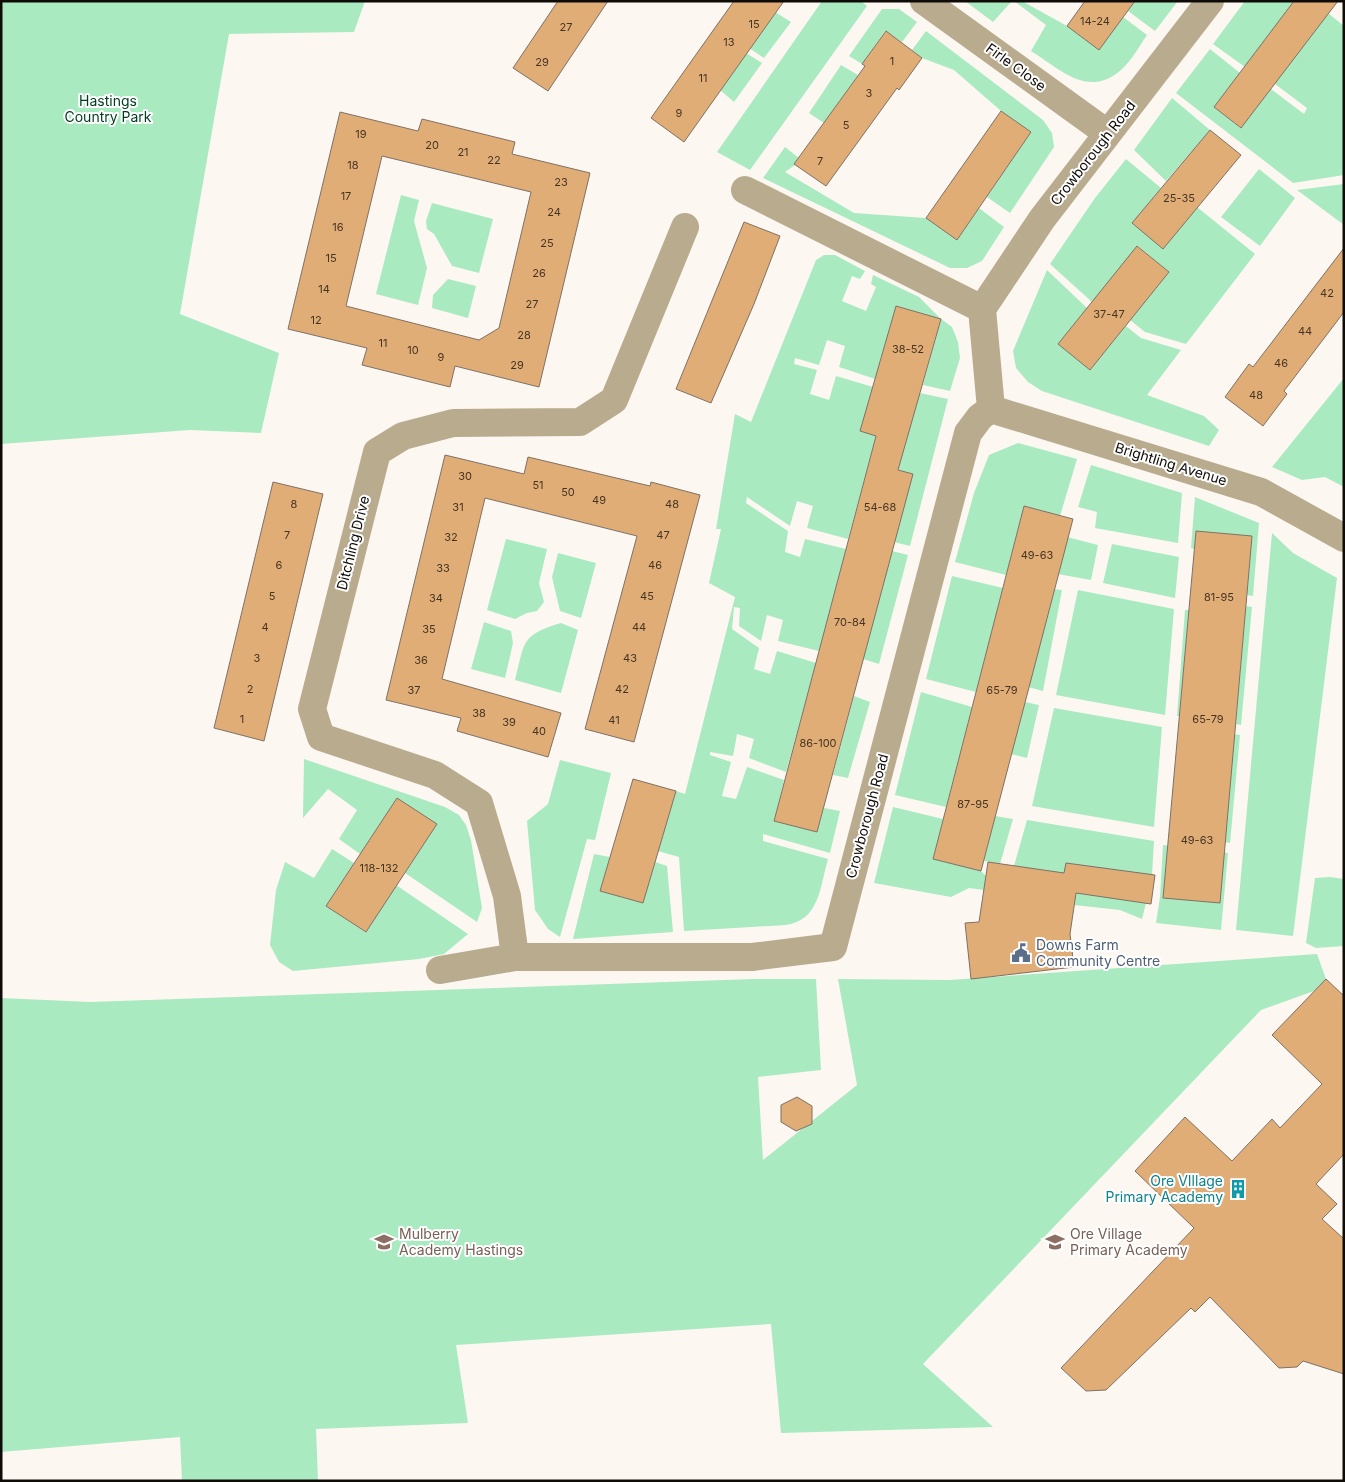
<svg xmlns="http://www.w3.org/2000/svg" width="1345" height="1482" viewBox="0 0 1345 1482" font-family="Inter,sans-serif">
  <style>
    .green { fill: #aaeac1 }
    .building { fill: #e1ad76; stroke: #7d7166; fill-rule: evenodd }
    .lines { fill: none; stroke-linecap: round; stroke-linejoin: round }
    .street { stroke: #b9ab8e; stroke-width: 28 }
    .labels { text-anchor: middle; stroke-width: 4; stroke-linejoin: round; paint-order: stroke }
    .number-label { font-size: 11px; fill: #443423 }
    .street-label { font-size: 14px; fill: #0f0b07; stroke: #fff }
    .park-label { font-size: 14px; fill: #003b20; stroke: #fff }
    .service-label { font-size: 14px; fill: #4e5e75; stroke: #fff; text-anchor: start }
    .culture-label { font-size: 14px; fill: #0d838f; stroke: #fff; text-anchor: end }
    .education-label { font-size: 14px; fill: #785e54; stroke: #fff; text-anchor: start }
  </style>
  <rect width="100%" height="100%" fill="#fdf7f2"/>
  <!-- green -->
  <path class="green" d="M1,1H365L354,32L229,34L180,314L279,353L261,433L190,430L1,444Z
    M822,1H861L867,6L750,170L717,152Z
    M965,1H1012L993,22Z
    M1014,1H1022L1067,26L1098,49L1123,17L1147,35C1139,47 1131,61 1121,70C1088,99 1060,69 1031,51L1046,25Z
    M1135,1H1178L1155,31L1128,11Z
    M1245,1H1313L1344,26V175L1293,183L1176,93L1210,49L1240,73L1214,107L1240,128L1271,89L1304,114L1307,108L1275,84L1245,67L1213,44Z
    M882,9H899L917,22L902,42L885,31L862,64L849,56Z
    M775,12L791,22L764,58L749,48Z
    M926,31L1043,120L1052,133L1054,147L1010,213L987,197L1031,132L1001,111L954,70L922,58L912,50Z
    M746,53L762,63L734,102L720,90Z
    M841,65L858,75L824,123L809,113Z
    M1172,98L1210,130L1166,181L1134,150Z
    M785,147L799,158L795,165L785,172L854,213L926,218L957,240L979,208L1004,227L982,261L967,268H950L763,178Z
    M1126,159L1161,188L1132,223L1163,248L1197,207L1255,254L1186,344L1145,332L1130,320L1169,272L1138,246L1092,302L1050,264L1095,198Z
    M1259,169L1295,198L1260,246L1221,217Z
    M1344,184V225L1297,190Z
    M401,195L419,200L414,221L427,268L418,305L376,294Z
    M432,203L493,219L479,273L452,266L434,234L427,229L426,221Z
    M824,255H835L865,271L860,279L852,276L842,301L866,311L876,287L871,284L873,275L919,297L941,319L952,327L958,342L960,358L950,391L923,385L941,319L896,306L875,379L839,367L845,346L827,340L819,365L795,358L794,364L817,370L810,394L829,400L836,376L873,387L861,431L905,444L920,393L948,399L910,546L894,542L912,474L869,462L848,539L807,528L813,506L797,501L790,526L747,497L746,503L788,531L785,552L800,557L805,539L846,549L819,651L778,641L783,620L767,615L761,641L739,626L740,608L734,607L732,629L759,648L754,669L770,674L777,651L816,663L786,772L749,758L754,739L737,734L733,756L710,752V755L731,762L722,796L736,799L747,767L784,780L774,821L817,832L824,808L840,811L830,853L763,834V841L828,859C820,886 820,920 786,925L684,931L679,857L658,851L676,791L685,794L735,597L709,583L721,529H716L735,414L751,422L816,260Z
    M1047,270L1087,308L1058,344L1090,370L1126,326L1141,338L1181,350L1147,395L1204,416L1219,430L1209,446L1042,391L1028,382L1016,368L1013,351Z
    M448,279L476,286L468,318L432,308L433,295Z
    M1344,378V487L1325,477L1302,480L1272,467Z
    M1018,443L1077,459L1060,516L1024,506L1006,575L955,562L974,493L989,455Z
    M1091,465L1182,493L1178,543L1095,528L1097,512L1078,507Z
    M1195,497L1259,523L1253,596L1247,595L1252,536L1196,531L1194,549L1191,548Z
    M1272,533L1293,553L1337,578L1293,936L1236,930Z
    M1067,537L1098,545L1091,580L1058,574Z
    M506,539L547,549L539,583L544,602L537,611L527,613L515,619L487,610Z
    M1112,544L1179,557L1175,598L1103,583Z
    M892,551L908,555L879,664L863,659Z
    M558,553L596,563L581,618L560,611L552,577Z
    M952,576L1003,588L976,692L926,679Z
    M1054,589L1062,590L1043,691L1028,687Z
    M1078,590L1174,609L1165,715L1056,695Z
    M1246,606L1252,607L1241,725L1236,724Z
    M1185,610H1189L1179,716H1177Z
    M484,622L511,631L513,643L505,678L471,669Z
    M561,623L578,630L561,693L515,680C525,643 520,635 561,623Z
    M921,692L972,707L946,807L895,795Z
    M854,696L870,702L848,778L833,775Z
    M1025,702L1039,705L1027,758L1011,754Z
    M1054,708L1162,727L1154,827L1032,806Z
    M1234,734L1240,735L1230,843L1225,842Z
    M304,759L445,807L459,815L466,825L471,840L482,908L477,922L405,873L437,824L397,798L360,854L339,839L357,810L328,789L303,818Z
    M560,760L611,773L595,840L587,839L560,937L548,929L535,910L527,821L548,804Z
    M893,807L943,819L933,859L981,871L986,876L984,890L969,888L951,897L874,883Z
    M995,816L1013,819L1000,864L984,861Z
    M1027,820L1154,841L1152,875L1064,873L1014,866Z
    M1163,845L1228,853L1221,930L1156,923L1160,897Z
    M332,849L354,863L326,906L365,932L396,885L468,934L444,954L419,959L293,971L279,962L270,945L276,890L285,862L314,878Z
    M594,854L610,857L600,891L642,903L655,862L667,866L673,932L573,939Z
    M1330,877L1344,879V946L1316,948L1306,943L1315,878Z
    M1076,893L1146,903L1142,919L1120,910L1074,905Z
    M1317,954L1326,979L1314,991L1261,1010L923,1364L993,1427L781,1433L771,1324L456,1345L468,1423L316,1429L318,1481H182L180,1437L1,1452V998L90,1002L753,979H816L821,1070L758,1077L763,1160L857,1085L838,979L949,980Z"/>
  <!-- building -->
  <path class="building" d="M558,1H608L548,91L513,68Z
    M734,1H784L684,142L651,118Z
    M1085,1H1135L1099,50L1067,26Z
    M1294,1H1338L1241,128L1214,107Z
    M886,31L922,58L899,90L897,88L826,186L794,164L865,66L862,64Z
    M1001,111L1031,132L957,240L926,218Z
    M340,112L418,131L422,119L515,142L512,154L590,173L539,387L455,366L450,387L362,365L367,348L288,329ZM382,156L531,192L499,328L479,340L346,306Z
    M1210,130L1241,155L1163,249L1132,223Z
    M744,222L780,236L754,304L711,403L676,389Z
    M1137,246L1169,272L1090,370L1058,344Z
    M1344,248V312L1284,391L1287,394L1263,426L1225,397L1249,364L1253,367Z
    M896,306L941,319L898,470L913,474L817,832L774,821L876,436L860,431Z
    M445,455L524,474L528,457L650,486L651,482L700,495L634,742L585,729L637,536L485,498L442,679L561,713L548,757L457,731L461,718L386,700Z
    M273,482L323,494L264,741L214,728Z
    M1024,506L1073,519L981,871L933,859Z
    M1196,531L1252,536L1220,903L1163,898Z
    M633,779L676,791L643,903L600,891Z
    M397,798L437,824L366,932L326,906Z
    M988,862L1064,873L1066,863L1155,875L1151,904L1076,893L1070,934L1074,967L971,979L965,923L979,922Z
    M1326,979L1344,996V1154L1316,1184L1337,1204L1322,1219L1344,1239V1374L1303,1361L1297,1367L1279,1368L1210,1297L1195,1312L1191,1308L1106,1390L1086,1391L1061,1368L1194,1228L1135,1171L1185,1117L1232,1161L1272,1119L1280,1128L1322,1084L1272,1035Z
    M797,1097L812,1106V1124L796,1131L781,1122V1105Z"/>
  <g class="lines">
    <!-- street -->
    <path class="street" d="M924,1L1107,133
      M745,190L982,309L991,409
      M982,309L1042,219L1210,1
      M991,409L1261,492L1344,538
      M515,957L507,896L479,803L435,775L321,737L312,709L377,452L403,436L453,423L580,422L614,400L685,227
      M440,970L515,957H752L833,947L968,433L980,417L991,409"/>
  </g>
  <!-- icons -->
  <defs>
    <g id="civic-bare" transform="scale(1.5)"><path d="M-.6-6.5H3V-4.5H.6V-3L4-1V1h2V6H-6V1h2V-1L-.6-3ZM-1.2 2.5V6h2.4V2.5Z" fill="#5c6f8a" stroke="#fff" stroke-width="2.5" paint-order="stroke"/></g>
    <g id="building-bare" transform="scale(1.5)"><path d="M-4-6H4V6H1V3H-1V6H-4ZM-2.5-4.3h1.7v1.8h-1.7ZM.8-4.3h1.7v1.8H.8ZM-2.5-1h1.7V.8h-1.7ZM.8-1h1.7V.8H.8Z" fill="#0f9aa8" stroke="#fff" stroke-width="2.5" paint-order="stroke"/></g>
    <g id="school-bare" transform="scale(1.5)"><path d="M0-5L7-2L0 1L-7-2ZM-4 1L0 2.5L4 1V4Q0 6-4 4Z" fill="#8d6e63" stroke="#fff" stroke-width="2.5" paint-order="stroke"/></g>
  </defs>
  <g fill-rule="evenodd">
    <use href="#civic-bare" x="1021" y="953"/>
    <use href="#building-bare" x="1238" y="1189"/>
    <use href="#school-bare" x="384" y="1242"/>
    <use href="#school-bare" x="1055" y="1242"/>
  </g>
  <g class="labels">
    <!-- number labels -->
    <g class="number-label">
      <text x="1095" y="25">14-24</text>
      <text x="754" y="28">15</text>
      <text x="566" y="31">27</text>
      <text x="729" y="46">13</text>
      <text x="892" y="65">1</text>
      <text x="542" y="66">29</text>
      <text x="703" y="82">11</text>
      <text x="869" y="97">3</text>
      <text x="679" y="117">9</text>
      <text x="846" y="129">5</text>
      <text x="361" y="138">19</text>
      <text x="432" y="149">20</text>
      <text x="463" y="156">21</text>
      <text x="494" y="164">22</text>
      <text x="820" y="165">7</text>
      <text x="353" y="169">18</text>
      <text x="561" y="186">23</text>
      <text x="346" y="200">17</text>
      <text x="1179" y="202">25-35</text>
      <text x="554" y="216">24</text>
      <text x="338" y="231">16</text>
      <text x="547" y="247">25</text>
      <text x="331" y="262">15</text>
      <text x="539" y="277">26</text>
      <text x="324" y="293">14</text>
      <text x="1327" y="297">42</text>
      <text x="532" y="308">27</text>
      <text x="1109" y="318">37-47</text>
      <text x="316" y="324">12</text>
      <text x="1305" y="335">44</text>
      <text x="524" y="339">28</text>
      <text x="383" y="347">11</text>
      <text x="908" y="353">38-52</text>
      <text x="413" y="354">10</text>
      <text x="441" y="361">9</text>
      <text x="1281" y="367">46</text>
      <text x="517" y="369">29</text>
      <text x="1256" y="399">48</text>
      <text x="465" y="480">30</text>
      <text x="538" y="489">51</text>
      <text x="568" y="496">50</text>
      <text x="599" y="504">49</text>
      <text x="294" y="508">8</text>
      <text x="672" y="508">48</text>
      <text x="458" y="511">31</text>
      <text x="880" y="511">54-68</text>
      <text x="287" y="539">7</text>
      <text x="663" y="539">47</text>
      <text x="451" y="541">32</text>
      <text x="1037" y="559">49-63</text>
      <text x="279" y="569">6</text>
      <text x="655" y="569">46</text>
      <text x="443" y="572">33</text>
      <text x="272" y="600">5</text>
      <text x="647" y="600">45</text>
      <text x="1219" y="601">81-95</text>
      <text x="436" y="602">34</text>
      <text x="850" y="626">70-84</text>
      <text x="265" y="631">4</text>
      <text x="639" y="631">44</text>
      <text x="429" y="633">35</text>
      <text x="257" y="662">3</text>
      <text x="630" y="662">43</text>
      <text x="421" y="664">36</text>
      <text x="250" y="693">2</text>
      <text x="622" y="693">42</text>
      <text x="414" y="694">37</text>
      <text x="1002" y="694">65-79</text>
      <text x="479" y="717">38</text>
      <text x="242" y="723">1</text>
      <text x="1208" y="723">65-79</text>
      <text x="614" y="724">41</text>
      <text x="509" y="726">39</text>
      <text x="539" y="735">40</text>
      <text x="818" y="747">86-100</text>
      <text x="973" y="808">87-95</text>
      <text x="1197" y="844">49-63</text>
      <text x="379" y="872">118-132</text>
    </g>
    <!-- street labels -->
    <g class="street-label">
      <text transform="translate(1016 67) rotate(36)" y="5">Firle Close</text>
      <text transform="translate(1093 153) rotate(-52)" y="5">Crowborough Road</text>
      <text transform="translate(1171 464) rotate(17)" y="5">Brightling Avenue</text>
      <text transform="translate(353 543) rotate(-76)" y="5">Ditchling Drive</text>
      <text transform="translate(867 816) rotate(-75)" y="5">Crowborough Road</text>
    </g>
    <!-- park labels -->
    <g class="park-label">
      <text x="108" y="106">Hastings<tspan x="108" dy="16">Country Park</tspan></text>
    </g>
    <!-- service labels -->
    <g class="service-label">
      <text x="1036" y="950">Downs Farm<tspan x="1036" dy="16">Community Centre</tspan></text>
    </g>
    <!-- culture labels -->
    <g class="culture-label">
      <text x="1223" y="1186">Ore VIllage<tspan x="1223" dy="16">Primary Academy</tspan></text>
    </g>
    <!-- education labels -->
    <g class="education-label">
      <text x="399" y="1239">Mulberry<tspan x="399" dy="16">Academy Hastings</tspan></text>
      <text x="1070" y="1239">Ore Village<tspan x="1070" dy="16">Primary Academy</tspan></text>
    </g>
  </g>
  <!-- border -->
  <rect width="1345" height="1482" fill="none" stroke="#0f0b07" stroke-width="5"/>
</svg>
